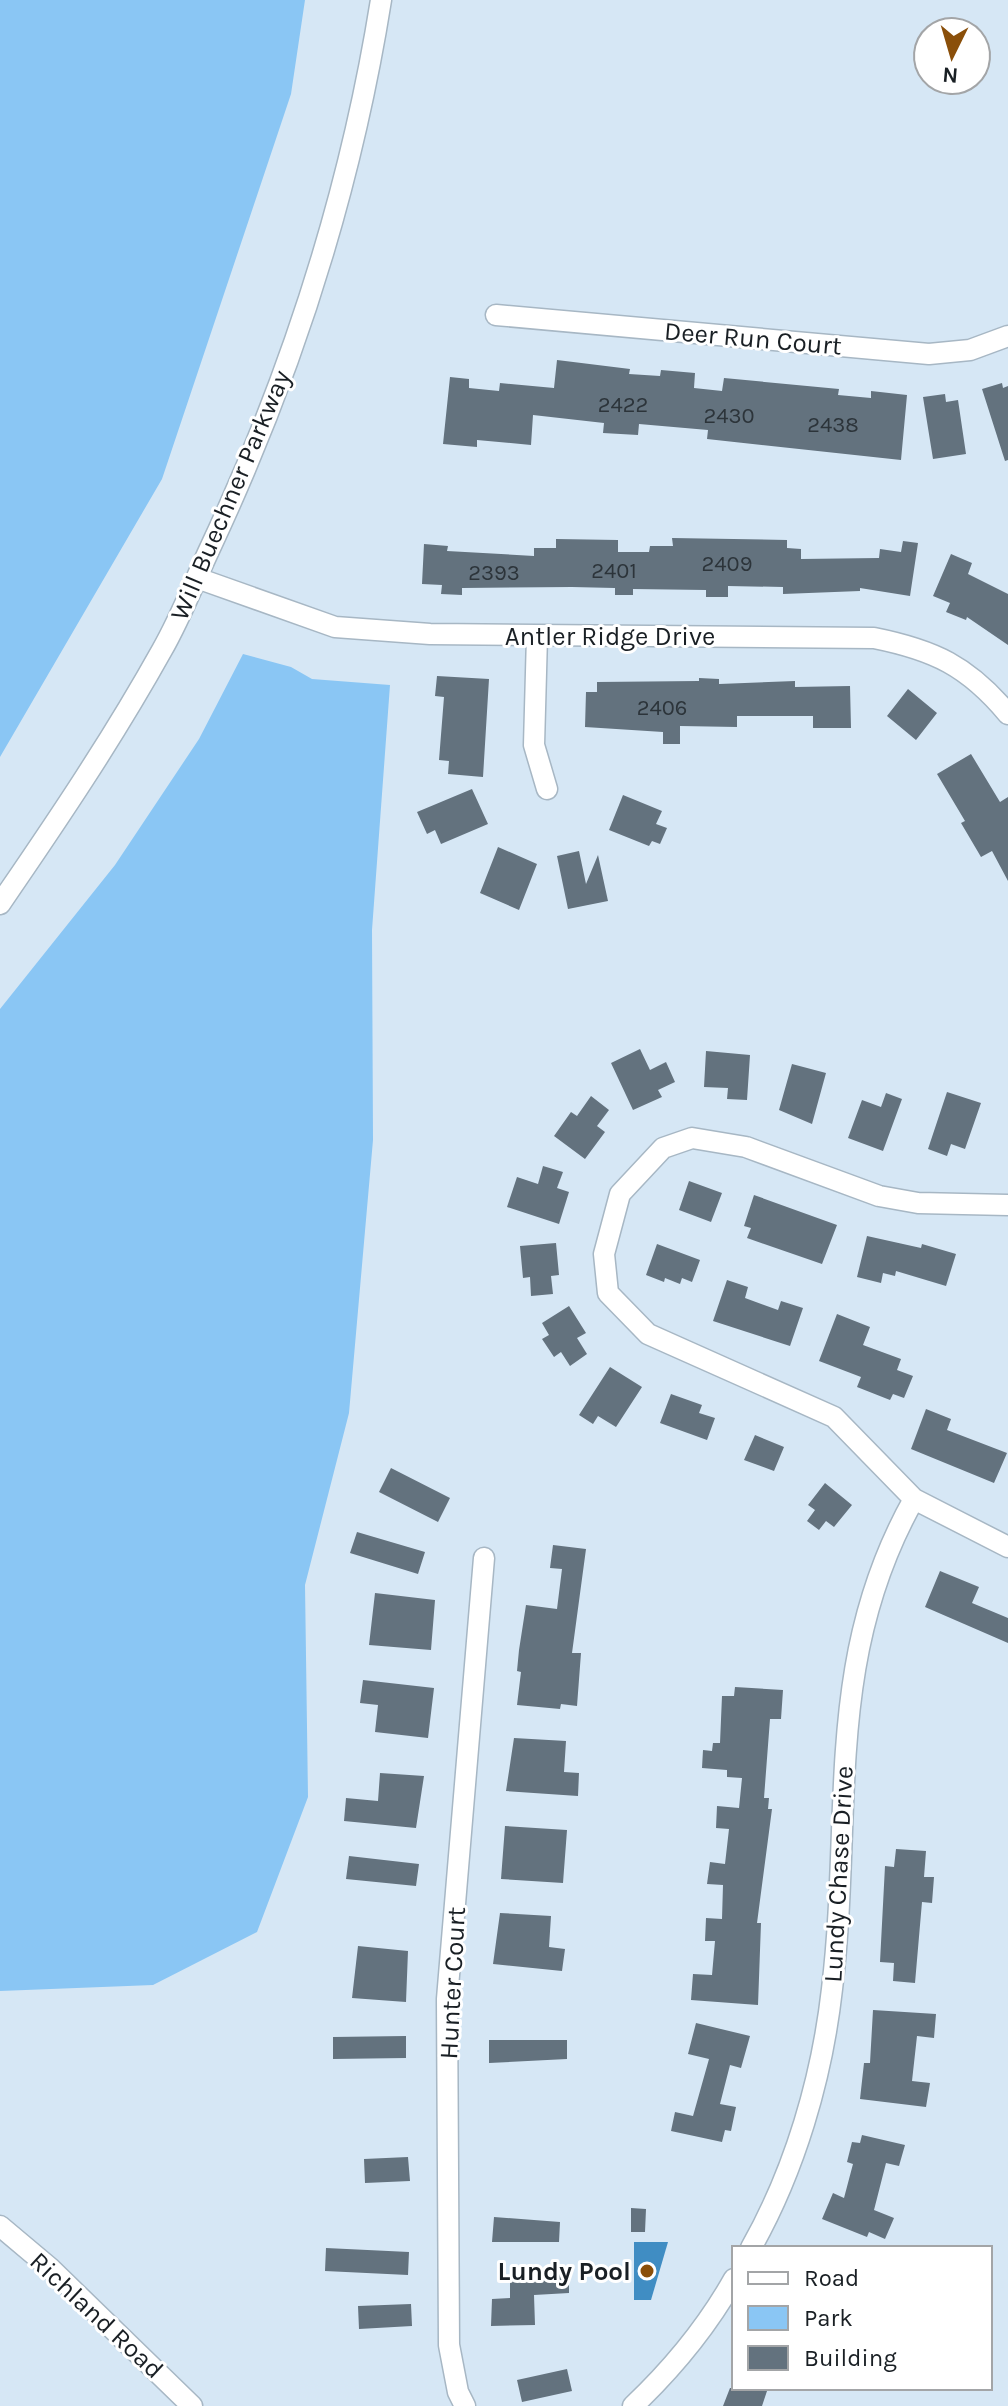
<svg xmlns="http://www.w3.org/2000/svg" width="1008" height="2406" viewBox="0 0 1008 2406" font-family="Karla,sans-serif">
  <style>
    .green { fill: #8ac6f4 }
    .water { fill: #408dc3 }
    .building { fill: #63727e }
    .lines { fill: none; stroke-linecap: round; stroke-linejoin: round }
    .street-casing { stroke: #a7b7c4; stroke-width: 23 }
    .street { stroke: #fff; stroke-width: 20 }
    .poi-dot { fill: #8a4f0a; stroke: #fff; stroke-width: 3 }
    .labels { text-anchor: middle; stroke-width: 6; stroke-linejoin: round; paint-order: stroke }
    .number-label { font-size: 22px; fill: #2c343a }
    .street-label { font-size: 26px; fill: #191f24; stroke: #fff }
    .poi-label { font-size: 26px; font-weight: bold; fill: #191f24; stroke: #fff; text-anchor: end }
  </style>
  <rect width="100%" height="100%" fill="#d6e7f5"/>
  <!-- green -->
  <path class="green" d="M0,0H305L291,94L162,479L0,757Z
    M243,654L291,667L312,679L390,685L372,930L373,1140L349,1413L305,1585L308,1797L257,1932L153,1985L0,1991V1009L115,865L199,739Z"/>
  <!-- water -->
  <path class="water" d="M634,2242H668L651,2300H634Z"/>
  <!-- building -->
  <path class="building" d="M557,360L630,369L629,374L660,376L661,370L695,373L694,388L722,391L724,378L839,389L838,395L871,398V391L907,395L901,460L707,439L708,430L639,424L638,435L603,433L604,423L533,415L531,445L477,440V447L443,444L450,377L469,379V388L499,391L500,383L554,388Z
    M1002,383L1003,388L1008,386V460L1005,461L982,389Z
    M945,394L946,402L958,400L966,454L933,459L923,397Z
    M672,538L787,540V548L801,549V559L879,558L880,549L901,552L903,541L918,543L910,596L860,588V591L783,594V587L728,586V597H706V590L633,589V595H615V588L572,587L462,588V595L441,594L442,585L422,584L424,544L448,546L447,551L534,556V548H556V539L618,540V552H649L650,546H673Z
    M951,554L972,563L968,574L1008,594V645L967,617L966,620L946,612L950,603L933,596Z
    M437,676L489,679L483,777L448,774L449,761L439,760L444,697L435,696Z
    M699,678L719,679V684L795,681V687L850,686L851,728H813V716H737V727L680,726V744H663V732L585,727L586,692H597V682L699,681Z
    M908,689L937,713L916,740L887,716Z
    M971,754L1000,802L1008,797V881L992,851L981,857L961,823L965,821L937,774Z
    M472,789L488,824L441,844L435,830L427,834L417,812Z
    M623,795L662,811L656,824L667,828L660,844L652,841L649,846L609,830Z
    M498,847L537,864L519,910L480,893Z
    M579,851L586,884L598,855L608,901L568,909L557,856Z
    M640,1049L650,1070L666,1062L675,1082L658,1090L662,1097L633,1110L611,1063Z
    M706,1051L750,1055L747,1100L727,1099L728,1088L704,1087Z
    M792,1064L826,1073L812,1124L779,1110Z
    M947,1092L981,1103L965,1149L951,1144L947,1156L928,1149Z
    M886,1093L902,1099L883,1151L848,1138L862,1100L881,1107Z
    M591,1096L609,1110L597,1126L605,1132L585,1159L554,1136L571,1112L577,1116Z
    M543,1166L563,1172L557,1188L569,1192L559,1224L507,1207L517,1177L538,1184Z
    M689,1181L722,1193L711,1222L679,1210Z
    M754,1195L837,1225L822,1264L747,1238L751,1228L744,1226Z
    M867,1236L921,1248L922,1244L956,1254L946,1286L896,1271L895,1276L883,1273L881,1283L857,1277Z
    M556,1243L559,1275L551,1276L553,1294L531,1296L530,1277L523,1278L520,1246Z
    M657,1244L700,1260L692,1282L682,1278L680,1284L665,1278L664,1282L646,1275Z
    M727,1280L748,1287L745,1298L778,1310L781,1301L803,1308L790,1346L713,1321Z
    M569,1306L586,1333L577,1338L587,1354L570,1366L561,1352L554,1357L542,1339L549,1335L542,1323Z
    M837,1314L870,1327L863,1345L901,1359L897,1370L913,1376L904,1398L893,1394L890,1400L857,1387L861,1377L819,1361Z
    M610,1367L642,1387L616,1427L598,1416L593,1424L579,1415Z
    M671,1394L702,1405L699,1413L715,1418L707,1440L660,1423Z
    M926,1409L951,1419L947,1430L1007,1453L994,1483L911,1449Z
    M755,1435L784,1447L774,1471L744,1460Z
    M391,1468L450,1498L438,1522L379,1492Z
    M825,1483L852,1505L834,1527L826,1521L819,1530L807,1521L815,1510L808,1505Z
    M357,1532L425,1552L418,1574L350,1553Z
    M553,1545L586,1549L572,1653H581L577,1706L561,1704L560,1709L517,1705L521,1672L517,1671L519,1650L526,1605L557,1609L562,1569L550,1568Z
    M940,1571L979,1587L972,1603L1008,1618V1643L925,1607Z
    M375,1593L435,1600L431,1650L369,1645Z
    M363,1680L434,1688L428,1738L375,1732L378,1705L360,1703Z
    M735,1687L783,1690L781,1719H770L764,1798H769L768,1809H772L757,1923H761L758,2005L691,2000L693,1974L712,1975L715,1941H705L706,1918L722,1919L723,1885L707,1884L710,1862L725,1864L729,1829L716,1828L717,1806L739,1808L742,1778L727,1777V1770L702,1768L703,1750L712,1751L713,1743H720L722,1696H734Z
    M514,1738L566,1741L564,1772L579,1773L578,1796L506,1791Z
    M380,1773L424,1776L416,1828L344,1821L346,1798L378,1801Z
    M505,1826L567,1830L563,1883L501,1879Z
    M896,1849L926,1851L924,1877H934L932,1903L922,1902L915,1983L893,1981L894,1963L880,1962L885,1866L894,1867Z
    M349,1856L419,1864L416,1886L346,1879Z
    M500,1913L551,1916L549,1947L565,1949L562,1971L493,1964Z
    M358,1946L408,1951L406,2002L352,1998Z
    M873,2010L936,2014L934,2038L917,2036L912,2081L930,2083L926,2107L860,2099L864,2063H870Z
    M696,2023L750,2036L741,2068L730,2065L720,2104L736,2107L731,2131L725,2130L722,2142L671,2131L675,2112L693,2116L709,2059L688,2054Z
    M406,2036V2058L333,2059V2037Z
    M489,2040H567V2059L489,2063Z
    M862,2135L905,2145L899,2166L886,2163L874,2210L894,2218L885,2239L869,2232L867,2237L822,2219L833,2193L844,2198L853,2164L847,2162L852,2142L860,2143Z
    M408,2157L410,2181L365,2183L364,2159Z
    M631,2208L646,2209L645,2232H631Z
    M494,2217L560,2222L559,2242H492Z
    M326,2248L409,2252L408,2275L325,2271Z
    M569,2272V2293L534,2295L535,2325L491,2326L492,2299L510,2298V2273Z
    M411,2304L412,2326L359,2329L358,2306Z
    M567,2369L572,2391L522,2402L517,2380Z
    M730,2388H768L762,2406H723Z"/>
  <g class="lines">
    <!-- street casing -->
    <g class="street-casing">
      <path id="street" d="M496,315L929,354L970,350L1008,336
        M197,578L335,627L430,634L874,638C934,650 968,666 1008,714
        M537,636L534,745L547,789
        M0,904C57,821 113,738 162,650C181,617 195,580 211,546C292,373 351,188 381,0
        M1008,1205L918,1203L879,1196L746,1147L692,1138L663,1148L620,1194L604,1254L608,1293L648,1334L834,1417L914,1499L1008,1547
        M0,2226L50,2268L192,2406
        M751,2248C795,2170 822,2078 832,1989C853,1815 823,1660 914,1499
        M465,2406L458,2392L449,2345L447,1999L484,1558
        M633,2406C671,2370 708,2325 734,2279"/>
    </g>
    <!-- street -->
    <use href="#street" class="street"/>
  </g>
  <!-- markers -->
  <circle class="poi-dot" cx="647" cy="2271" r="8"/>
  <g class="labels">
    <!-- number labels -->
    <g class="number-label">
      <text x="623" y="412">2422</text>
      <text x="729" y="423">2430</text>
      <text x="833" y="432">2438</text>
      <text x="727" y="571">2409</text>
      <text x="614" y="578">2401</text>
      <text x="494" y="580">2393</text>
      <text x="662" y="715">2406</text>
    </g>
    <!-- street labels -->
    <g class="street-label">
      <text transform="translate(753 338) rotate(5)" y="9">Deer Run Court</text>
      <text transform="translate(230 495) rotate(-67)" y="9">Will Buechner Parkway</text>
      <text x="610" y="645">Antler Ridge Drive</text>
      <text transform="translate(838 1874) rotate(-87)" y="9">Lundy Chase Drive</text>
      <text transform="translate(452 1983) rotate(-87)" y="9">Hunter Court</text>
      <text transform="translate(97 2315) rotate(43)" y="9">Richland Road</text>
    </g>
    <!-- poi labels -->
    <g class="poi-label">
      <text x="631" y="2280">Lundy Pool</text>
    </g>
  </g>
  <!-- legend -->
  <rect x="732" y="2246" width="260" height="144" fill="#ffffff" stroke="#a3a5a7" stroke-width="2"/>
  <rect x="748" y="2272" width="40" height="12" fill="#ffffff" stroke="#a3a5a7" stroke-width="2"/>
  <text x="804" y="2286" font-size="24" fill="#191f24">Road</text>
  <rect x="748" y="2306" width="40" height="24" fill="#8ac6f4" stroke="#a3a5a7" stroke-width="2"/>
  <text x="804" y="2326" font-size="24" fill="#191f24">Park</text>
  <rect x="748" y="2346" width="40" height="24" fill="#63727e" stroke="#a3a5a7" stroke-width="2"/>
  <text x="804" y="2366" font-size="24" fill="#191f24">Building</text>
  <!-- north arrow -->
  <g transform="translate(952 56) rotate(185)"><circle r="38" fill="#ffffff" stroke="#a3a5a7" stroke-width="2"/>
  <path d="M0-6L14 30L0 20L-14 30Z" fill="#8a4f0a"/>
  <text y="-12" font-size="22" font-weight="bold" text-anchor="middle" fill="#191f24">N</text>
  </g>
</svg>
